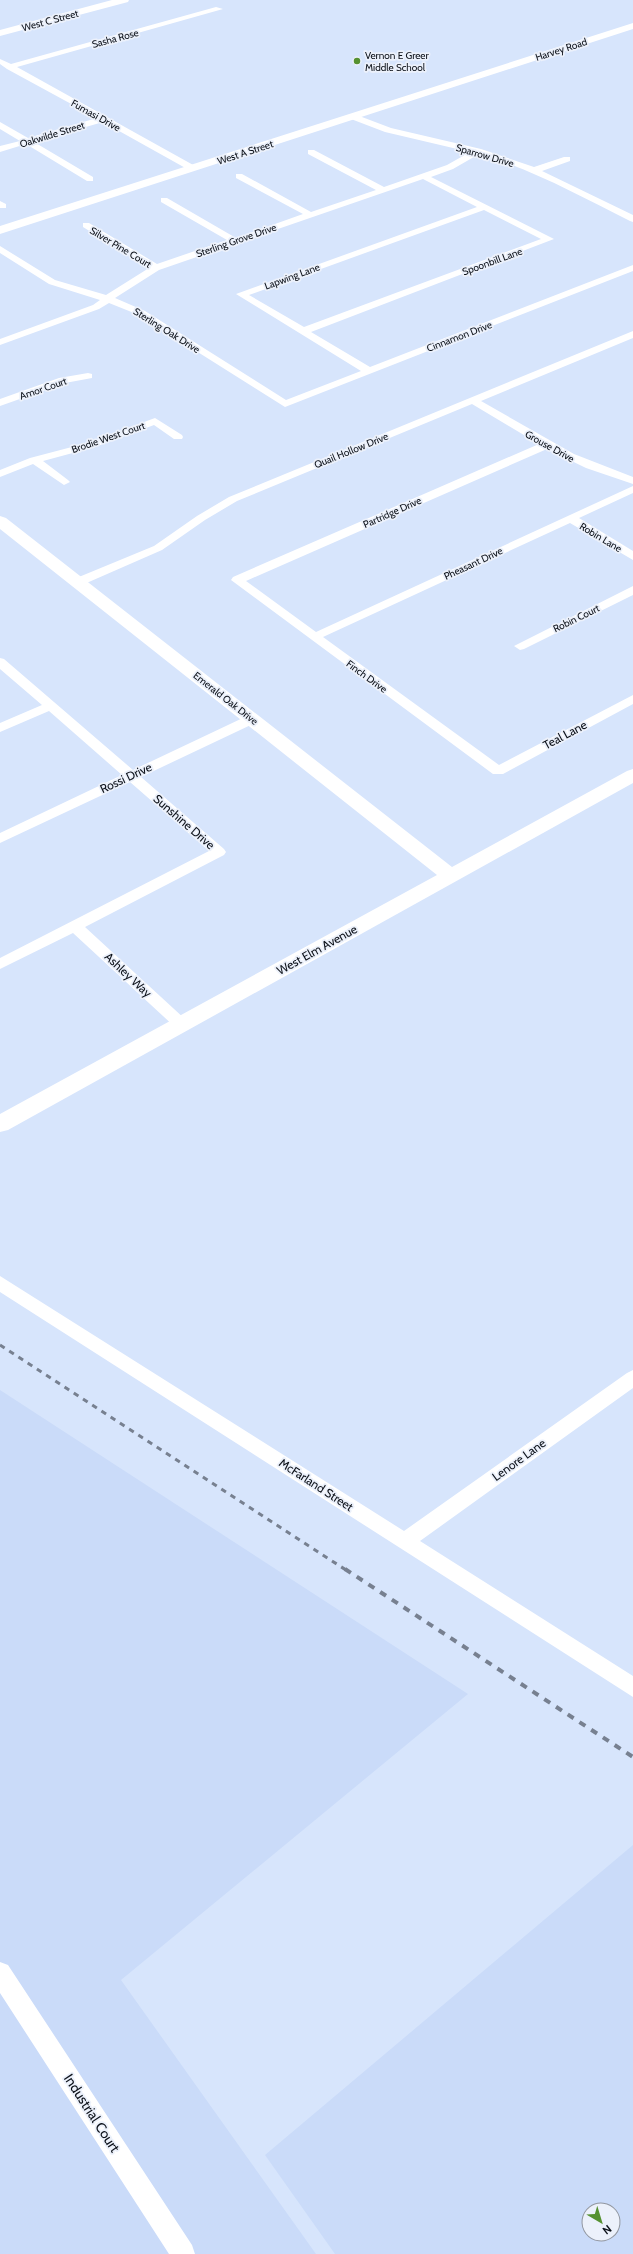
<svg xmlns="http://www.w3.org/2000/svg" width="633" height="2254" viewBox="0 0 633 2254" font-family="Cabin,sans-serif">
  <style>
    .built { fill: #cadbf9; fill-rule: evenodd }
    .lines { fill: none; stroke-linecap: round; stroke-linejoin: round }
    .street { fill: #fff; fill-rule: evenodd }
    .secondary { fill: #fff; fill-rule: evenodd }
    .rail-far1 { stroke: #778090; stroke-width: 3; stroke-dasharray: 5.5 5.5; stroke-linecap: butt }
    .rail { stroke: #778090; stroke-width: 4; stroke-dasharray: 7 7; stroke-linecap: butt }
    .poi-dot { fill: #559131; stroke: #ecf1fb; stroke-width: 1.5 }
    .labels { text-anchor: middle; stroke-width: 3.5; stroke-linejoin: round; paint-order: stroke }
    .far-street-label { font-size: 10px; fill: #0b1018; stroke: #ecf1fb }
    .far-poi-label { font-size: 10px; fill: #0b1018; stroke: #ecf1fb; text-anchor: start }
    .street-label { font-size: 12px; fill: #0b1018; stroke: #ecf1fb }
    .near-street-label { font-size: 14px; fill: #0b1018; stroke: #ecf1fb }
  </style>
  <rect width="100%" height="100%" fill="#d7e5fc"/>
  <!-- built -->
  <path class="built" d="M0,1390L468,1694L121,1980L316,2254H0Z
    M633,1845V2254H335L265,2155ZM589,2210H613V2234H589Z"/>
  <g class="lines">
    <!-- street -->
    <path class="street" d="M216,7L223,9L17,67L195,166V170H189L103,122L34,142L93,177V181H87L26,144L0,152V146L20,141L0,129V122L28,138L97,118L7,69L0,64V59L11,64Z
      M354,114L391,128L481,149L534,167L564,157H570V161L542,171L633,215V222L630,221C580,196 532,169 479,154L453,169L431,177L554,239L311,332L370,367L633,265V271L285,407L139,315L109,303L99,309L0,345V339L93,305L100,300L49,284L0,253V246L55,280L106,295L149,268L83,227V223H89L157,264L227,240L161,202V198H167L236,238L303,214L236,178V174H242L311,212L376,190L308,154V150H314L384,187L447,165L470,152L385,132L351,119L350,117ZM423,179L477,207L236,294L361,371L286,400L145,311L115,298L159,270ZM484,210L541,239L304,327L249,295Z
      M0,201L6,204V208H0Z
      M633,331V338L481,401L574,454L633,477V484L586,468L547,449L246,581L316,632L633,486V493L579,518L633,551V560L570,523L323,637L499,765L633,695V704L503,774H493L231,580L233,577L539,444L472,404L237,501L205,520L162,550L82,585L78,586L72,582L74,579L154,546L197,516L229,497Z
      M88,373L92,374V378L65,383L0,406V399L59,378Z
      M155,418L182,435L183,437L182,439H174L154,425L95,447L43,461L68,480L70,482L64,485L33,464L0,477V470L30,458L87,443Z
      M633,586V595L524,649L520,650L514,646Z
      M0,658L4,659L133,770L247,716H257L258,719L257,722L141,777L224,849L226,852L224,855L85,927L186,1020L189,1024L186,1028L181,1029L176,1028L73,933L0,969V958L209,851L130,782L0,843V833L122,775L49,711L0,732V723L42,705L0,669Z
      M0,1276L404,1531L627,1373L633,1370V1388L420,1541L633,1676V1697L0,1292Z
      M0,1962L8,1965L192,2245L195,2254H169L0,1993Z"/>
    <!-- secondary -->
    <path class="secondary" d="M112,0H129L128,2L0,36V30Z
      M633,23V29L0,234V226Z
      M0,516L6,518L452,867L627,771L633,769V783L8,1130L0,1132V1114L437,875L0,529Z"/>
    <!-- rail-far1 -->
    <path class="rail-far1" d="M0,1345L346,1570"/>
    <!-- rail -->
    <path class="rail" d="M345,1569L633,1757"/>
  </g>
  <!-- markers -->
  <circle class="poi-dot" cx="357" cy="61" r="4"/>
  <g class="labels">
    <!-- far-street labels -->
    <g class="far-street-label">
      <text transform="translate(50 20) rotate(-15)" y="4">West C Street</text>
      <text transform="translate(115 38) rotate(-15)" y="4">Sasha Rose</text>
      <text transform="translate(561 49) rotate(-18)" y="4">Harvey Road</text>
      <text transform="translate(96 115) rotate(29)" y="4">Fumasi Drive</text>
      <text transform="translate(52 134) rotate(-17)" y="4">Oakwilde Street</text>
      <text transform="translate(245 152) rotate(-18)" y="4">West A Street</text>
      <text transform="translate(485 155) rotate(16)" y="4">Sparrow Drive</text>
      <text transform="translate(236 240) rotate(-19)" y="4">Sterling Grove Drive</text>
      <text transform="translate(121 247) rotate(31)" y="4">Silver Pine Court</text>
      <text transform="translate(492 261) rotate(-20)" y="4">Spoonbill Lane</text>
      <text transform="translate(292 276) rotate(-20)" y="4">Lapwing Lane</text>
      <text transform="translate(167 330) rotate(32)" y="4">Sterling Oak Drive</text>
      <text transform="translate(459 336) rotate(-21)" y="4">Cinnamon Drive</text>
      <text transform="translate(43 388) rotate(-19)" y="4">Amor Court</text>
      <text transform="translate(108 437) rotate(-19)" y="4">Brodie West Court</text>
      <text transform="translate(550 446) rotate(29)" y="4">Grouse Drive</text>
      <text transform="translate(351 450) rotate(-22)" y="4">Quail Hollow Drive</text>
      <text transform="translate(392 512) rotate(-24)" y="4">Partridge Drive</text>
      <text transform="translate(601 537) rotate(31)" y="4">Robin Lane</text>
      <text transform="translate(473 563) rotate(-25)" y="4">Pheasant Drive</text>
      <text transform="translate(576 618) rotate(-26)" y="4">Robin Court</text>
      <text transform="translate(367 676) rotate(36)" y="4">Finch Drive</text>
      <text transform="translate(226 698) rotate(38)" y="4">Emerald Oak Drive</text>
    </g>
    <!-- far-poi labels -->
    <g class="far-poi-label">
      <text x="365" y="59">Vernon E Greer<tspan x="365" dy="12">Middle School</tspan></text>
    </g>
    <!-- street labels -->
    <g class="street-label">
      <text transform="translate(565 735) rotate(-28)" y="4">Teal Lane</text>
      <text transform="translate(126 778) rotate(-25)" y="4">Rossi Drive</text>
      <text transform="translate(184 822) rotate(41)" y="4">Sunshine Drive</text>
      <text transform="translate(317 950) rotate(-29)" y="4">West Elm Avenue</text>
      <text transform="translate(128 975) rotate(43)" y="4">Ashley Way</text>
      <text transform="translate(519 1460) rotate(-36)" y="4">Lenore Lane</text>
      <text transform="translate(316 1485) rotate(33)" y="4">McFarland Street</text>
    </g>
    <!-- near-street labels -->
    <g class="near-street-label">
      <text transform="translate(92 2113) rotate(57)" y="5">Industrial Court</text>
    </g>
  </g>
  <!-- north arrow -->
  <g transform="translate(601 2222) rotate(142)"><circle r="19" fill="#ecf1fb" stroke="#9297a0"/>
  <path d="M0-3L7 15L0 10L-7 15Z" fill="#559131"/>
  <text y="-6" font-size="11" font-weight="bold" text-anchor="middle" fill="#0b1018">N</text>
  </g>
</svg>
